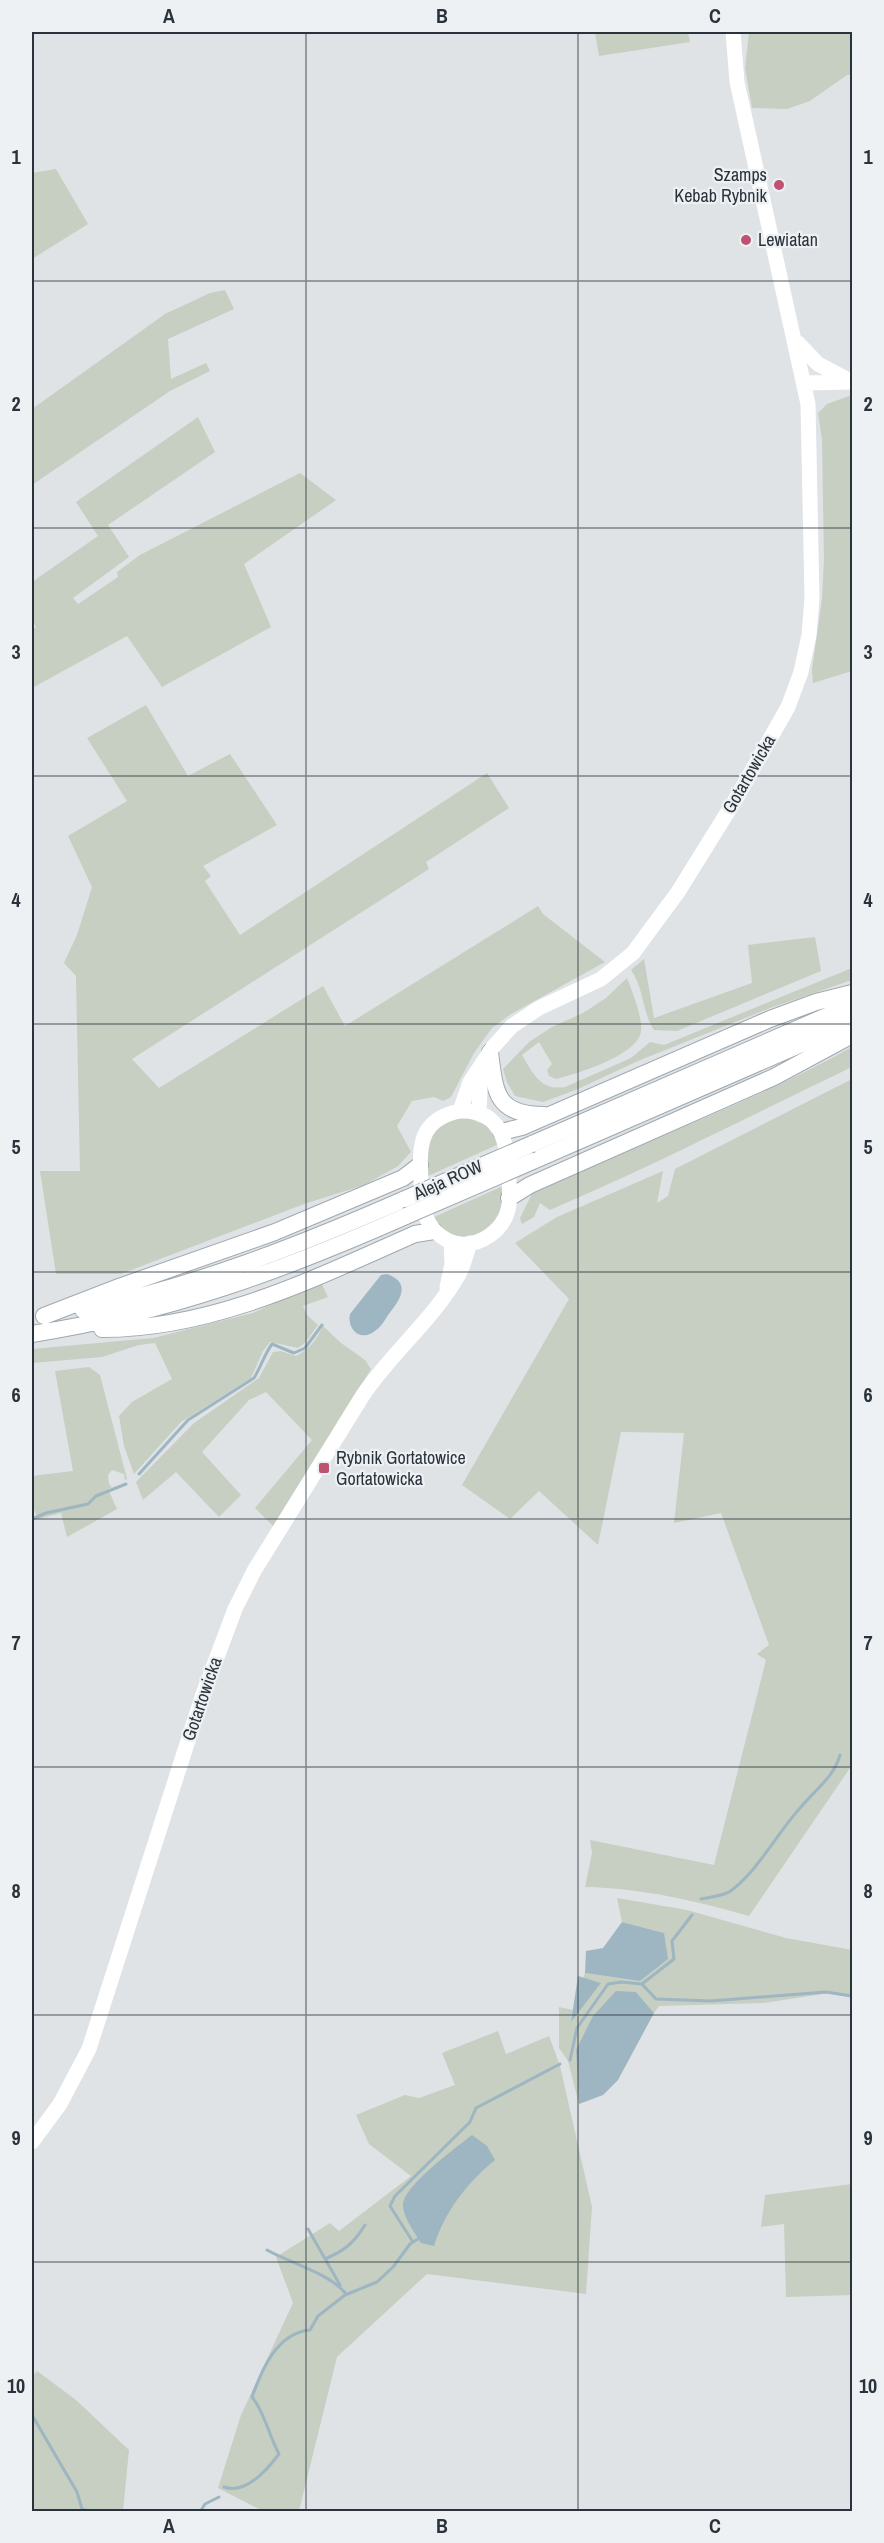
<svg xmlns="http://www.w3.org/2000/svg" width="884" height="2543" viewBox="0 0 884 2543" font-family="'Archivo Narrow',sans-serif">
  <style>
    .green { fill: #c6cfc1 }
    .water { fill: #9eb5c2 }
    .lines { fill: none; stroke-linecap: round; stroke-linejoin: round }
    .stream { stroke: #9eb5c2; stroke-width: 3 }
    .primary-casing { stroke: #9fa9b0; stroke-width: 18 }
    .secondary { stroke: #fff; stroke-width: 15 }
    .primary { stroke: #fff; stroke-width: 16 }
    .primary-bridge-casing { stroke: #9fa9b0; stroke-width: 18; stroke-linecap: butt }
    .primary-bridge { stroke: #fff; stroke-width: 16 }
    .grid { fill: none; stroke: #2a333b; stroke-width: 1.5; stroke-opacity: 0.55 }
    .poi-dot { fill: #bd5271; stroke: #eef1f4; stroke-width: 2 }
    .labels { text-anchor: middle; stroke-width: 4.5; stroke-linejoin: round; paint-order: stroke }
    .poi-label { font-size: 18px; fill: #2a333b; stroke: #eef1f4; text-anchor: start }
    .street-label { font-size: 18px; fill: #2a333b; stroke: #eef1f4 }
    .neatline { fill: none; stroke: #2a333b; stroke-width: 2 }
    .grid-label { font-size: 20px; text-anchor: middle; font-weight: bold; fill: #2a333b }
  </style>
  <rect width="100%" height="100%" fill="#dfe3e6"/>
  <!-- green -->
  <path class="green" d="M595,32H688L690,42L599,56Z
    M749,32H852V75H847L810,101L787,109L752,108L745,68Z
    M56,169L88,224L32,259V173Z
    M225,290L234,309L168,339L171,379L206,363L210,371L170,391L32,485V409L165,314L210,293Z
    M852,395V671L813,683L812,670L822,599L824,559L822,439L818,413L827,404Z
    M198,417L215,452L108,525L129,557L73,598L78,604L118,577L117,572L140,555L300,473L336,500L244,564L271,627L162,687L127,636L32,688V630L36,627L32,620V582L98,536L76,502Z
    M146,705L188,776L230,754L277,825L203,866L211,876L205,881L240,935L487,773L509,808L426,862L429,869L132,1059L159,1088L323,986L345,1026L538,906L543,914L605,962L511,1014L492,1028L474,1053L451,1097L443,1101L434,1097L412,1101L397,1126L411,1152L398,1166L364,1185L304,1204L121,1274H56L40,1171H80L76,976L64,963L77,935L92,887L68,836L127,801L87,738Z
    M815,937L821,971L677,1031L654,1030C642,1012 644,988 631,970L644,959L654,1018L752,983L748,945Z
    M852,968V980L770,1008L638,1061L578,1089L543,1102L515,1096L507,1082L503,1069L529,1042L552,1027L583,1013L606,998L627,978C632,991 643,1018 641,1031C639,1055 576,1074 556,1079L549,1076L547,1070L552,1064L539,1042L522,1055C533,1074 541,1091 565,1087L631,1058L650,1042L664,1045Z
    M852,1047V1067C752,1115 653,1166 550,1210L540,1203L534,1217L522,1224L520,1218L535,1188C641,1143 752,1103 852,1047Z
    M852,1079V1765L749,1916C696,1901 641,1888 585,1887L592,1853L590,1840L714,1865L766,1660L757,1654L769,1645L721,1513L674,1523L684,1433L621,1432L598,1545L539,1491L510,1519L462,1485L569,1299L515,1243L557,1217L663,1171L657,1203L668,1196L675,1169Z
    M466,1117L487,1126L499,1144L428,1176C426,1142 428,1124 466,1117Z
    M503,1186C503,1194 503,1202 500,1210C494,1229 469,1243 450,1234C443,1230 437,1223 432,1218Z
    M321,1282L328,1297L303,1306L307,1315L318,1325L305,1343L298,1348L270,1342L263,1351L251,1378L181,1422L134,1474L124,1446L119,1416L132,1402L172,1379L155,1343L139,1345L102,1357L32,1363V1349L153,1338L253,1313Z
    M323,1326L341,1343L365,1360L371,1369L274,1527L255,1508L312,1440L266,1392L249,1400L202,1452L241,1495L219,1517L176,1472L143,1500L136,1482L194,1423L259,1378L273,1352L281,1351L296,1356C310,1349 316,1340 323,1326Z
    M89,1367L100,1375L127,1479L125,1480L124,1474L112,1470L108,1475L109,1484L112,1487L108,1489L117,1509L67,1537L61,1513L38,1519L32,1505V1476L73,1471L55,1371Z
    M617,1898L687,1910L786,1938L852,1950V1998L829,1993L764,2003L659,2006L654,2013L636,1992L576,2050L579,2104L568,2061L559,2048V2007L573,2010L571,2020L601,1983L583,1978L585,1973L640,1981L664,1933L622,1922Z
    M498,2031L506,2054L549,2036L560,2066L592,2207L586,2294L427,2274L337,2357L299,2511H263L218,2488L241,2415L293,2303L276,2257L330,2223L339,2231L411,2176L369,2144L356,2115L405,2095L419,2098L455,2085L442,2053Z
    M852,2184V2295L786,2297L784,2224L761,2227L765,2195Z
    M37,2371L76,2400L129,2450L123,2511H32V2377Z"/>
  <!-- water -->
  <path class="water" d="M387,1274C412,1283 400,1300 388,1315C384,1322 379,1329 372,1333C358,1341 347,1327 350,1314L381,1275Z
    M622,1922L664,1933L668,1959L640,1981L585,1973L586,1951L603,1948Z
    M578,1976L601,1983L571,2022Z
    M616,1991L636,1992L654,2013L618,2080L603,2095L579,2104L576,2050L593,2016Z
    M472,2135L487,2146L495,2160C467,2183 445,2211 434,2246L421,2243C415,2233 403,2217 403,2205C403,2186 457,2147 472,2135Z"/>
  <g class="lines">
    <!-- stream -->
    <path class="stream" d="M139,1474L188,1420L254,1378C261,1367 264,1355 272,1344L294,1353L305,1348L322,1325
      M32,1519L46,1513L88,1504L96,1496L126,1484
      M701,1899C710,1897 725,1896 732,1890C760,1868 777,1833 801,1807C815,1790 834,1777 840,1755
      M642,1984L656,1999L711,2001L826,1992L852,1996
      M570,2060L577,2028L608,1984L621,1982L642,1984L674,1959L672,1941L692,1915
      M308,2229L340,2285
      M413,2242L390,2206L395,2196L470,2122L476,2108L560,2064
      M267,2250C290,2263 331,2274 346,2294
      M325,2259C344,2251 354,2243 365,2225
      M32,2415L77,2492L82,2509L90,2512
      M224,2487C245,2495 267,2470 279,2454C269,2436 265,2413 252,2397C262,2369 277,2333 310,2330L318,2316L345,2295L377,2282L393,2267L410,2244L418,2239
      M200,2512L205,2504L219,2497"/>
    <!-- primary casing -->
    <g class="primary-casing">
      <path id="primary" d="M490,1052C495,1093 496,1115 544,1115
        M501,1132L522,1127L770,1019L816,1002L852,993
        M532,1144L852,1005
        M533,1161L852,1022
        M509,1198L530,1185L774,1077L852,1035
        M83,1310C196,1286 300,1245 405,1199
        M44,1316L119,1287L275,1232L403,1178L420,1165
        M102,1329C214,1329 315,1278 415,1234L434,1231
        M32,1334C167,1313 282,1271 406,1216"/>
    </g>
    <!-- secondary -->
    <path class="secondary" d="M798,343L818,364L852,382
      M805,383L850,382
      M460,1111L470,1082L493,1047L512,1026L539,1008L601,979L633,953L678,892L737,797L788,707L801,672L809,635L812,598L808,404L737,82L733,32
      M460,1111C502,1109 508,1144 509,1178C509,1188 511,1199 508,1210C503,1230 481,1246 460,1244C446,1242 434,1233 428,1221C421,1209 421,1195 421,1181C419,1146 419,1119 460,1111Z
      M479,1113L481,1068
      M447,1287L452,1264L451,1242
      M32,2142L60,2104L89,2049L202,1697L235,1609L254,1571L363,1395C392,1352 433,1320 459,1274C464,1265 466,1254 470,1243"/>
    <!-- primary -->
    <use href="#primary" class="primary"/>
    <!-- primary-bridge casing -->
    <g class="primary-bridge-casing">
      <path id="primary-bridge" d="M405,1199L532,1144
        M406,1216L533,1161"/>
    </g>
    <!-- primary-bridge -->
    <use href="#primary-bridge" class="primary-bridge"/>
  </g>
  <!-- grid -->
  <path class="grid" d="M306,32V2512M578,32V2512M32,281H852M32,528H852M32,776H852M32,1024H852M32,1272H852M32,1519H852M32,1767H852M32,2015H852M32,2262H852"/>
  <!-- markers -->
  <g class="poi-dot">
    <circle cx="779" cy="185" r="6"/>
    <circle cx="746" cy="240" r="6"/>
    <rect x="318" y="1462" width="12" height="12" rx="3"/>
  </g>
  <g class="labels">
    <!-- poi labels -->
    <g class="poi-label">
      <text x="767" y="181" text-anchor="end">Szamps<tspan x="767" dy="21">Kebab Rybnik</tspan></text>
      <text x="758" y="246">Lewiatan</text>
      <text x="336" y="1464">Rybnik Gortatowice<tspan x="336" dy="21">Gortatowicka</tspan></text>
    </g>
    <!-- street labels -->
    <g class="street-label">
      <text transform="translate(749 774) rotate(-60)" y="6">Gotartowicka</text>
      <text transform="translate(448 1180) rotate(-24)" y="6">Aleja ROW</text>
      <text transform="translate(202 1699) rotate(-71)" y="6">Gotartowicka</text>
    </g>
  </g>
  <!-- border -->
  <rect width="884" height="2543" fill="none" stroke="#eef1f4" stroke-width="66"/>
  <rect x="33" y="33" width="818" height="2477" class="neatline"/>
  <g class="grid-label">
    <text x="169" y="23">A</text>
    <text x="442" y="23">B</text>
    <text x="715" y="23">C</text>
    <text x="16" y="164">1</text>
    <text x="868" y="164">1</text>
    <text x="16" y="411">2</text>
    <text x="868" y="411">2</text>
    <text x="16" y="659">3</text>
    <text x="868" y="659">3</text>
    <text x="16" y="907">4</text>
    <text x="868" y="907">4</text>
    <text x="16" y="1154">5</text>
    <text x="868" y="1154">5</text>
    <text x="16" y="1402">6</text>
    <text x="868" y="1402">6</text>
    <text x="16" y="1650">7</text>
    <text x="868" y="1650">7</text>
    <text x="16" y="1898">8</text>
    <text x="868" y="1898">8</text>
    <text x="16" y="2145">9</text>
    <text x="868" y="2145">9</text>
    <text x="16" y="2393">10</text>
    <text x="868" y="2393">10</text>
    <text x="169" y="2533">A</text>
    <text x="442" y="2533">B</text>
    <text x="715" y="2533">C</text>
  </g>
</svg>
